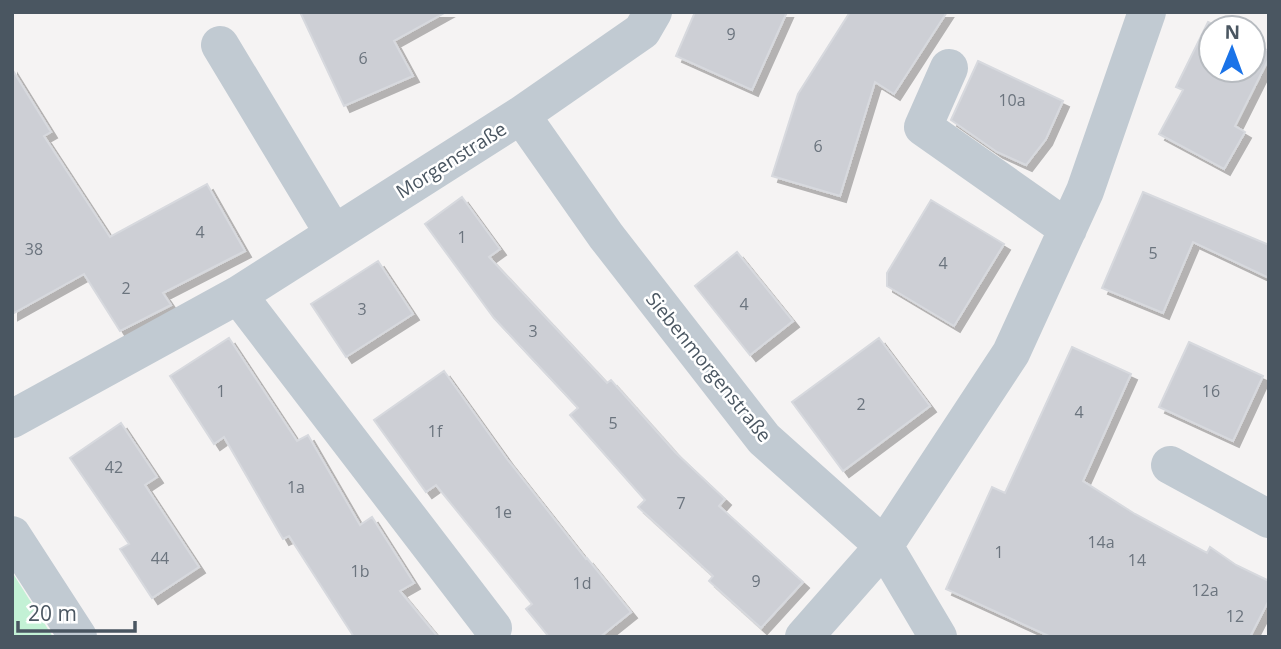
<svg xmlns="http://www.w3.org/2000/svg" width="1281" height="649" viewBox="0 0 1281 649" font-family="'Open Sans',sans-serif">
  <style>
    .green { fill: #c3f1d5 }
    .building { fill: #cdcfd5; stroke: #d7d9de; stroke-width: 2; filter: url(#shadow) }
    .lines { fill: none; stroke-linecap: round; stroke-linejoin: round }
    .minor { stroke: #c1cad2; stroke-width: 38 }
    .labels { text-anchor: middle; stroke-width: 5; stroke-linejoin: round; paint-order: stroke }
    .number-label { font-size: 16px; fill: #6b747e }
    .street-label { font-size: 19px; fill: #4a5661; stroke: #fff }
  </style>
  <defs>
    <filter id="shadow"><feDropShadow dx="6" dy="6" stdDeviation="0" flood-color="#0004"/></filter>
  </defs>
  <rect width="100%" height="100%" fill="#f5f3f3"/>
  <!-- green -->
  <path class="green" d="M12,572L53,637H12Z"/>
  <!-- building -->
  <path class="building" d="M300,12H446L394,41L413,76L344,106Z
    M695,12H787L752,90L676,56Z
    M850,12H947L894,94L875,82L840,196L772,176L798,94Z
    M1208,22L1220,28H1211V70H1253V44L1269,51V58L1235,126L1245,132L1224,169L1159,134L1183,90L1176,87Z
    M978,61L1063,101L1046,139L1026,165L997,152L951,120Z
    M12,69L51,132L44,136L110,237L207,184L245,251L163,293L171,305L120,331L84,274L12,314Z
    M1143,192L1269,245V278L1193,242L1163,313L1102,288Z
    M462,197L500,249L489,257L607,383L611,380L675,452L725,499L719,506L803,582L761,628L709,581L713,576L638,507L645,500L570,415L578,408L494,318L425,224Z
    M931,200L1004,244L954,326L887,286V273Z
    M737,252L793,321L750,355L695,286Z
    M378,261L413,314L346,357L311,304Z
    M229,338L297,441L308,435L360,525L372,517L414,583L400,591L438,637H354L289,536L283,539L224,437L214,444L170,376Z
    M879,338L930,406L843,471L792,402Z
    M1189,342L1263,376L1233,441L1159,407Z
    M1072,347L1131,374L1083,481L1135,514L1207,553L1210,547L1236,565L1269,581V600L1250,637H1051L946,589L992,487L1005,493Z
    M444,371L507,459L586,559L587,558L631,612L600,637H549L526,609L532,604L436,485L426,492L374,420Z
    M121,423L157,477L145,485L199,567L152,598L120,549L129,544L70,458Z"/>
  <g class="lines">
    <!-- minor -->
    <path class="minor" d="M220,45L334,234
      M949,68L923,127L1068,229
      M521,115L606,236L764,439L884,546L938,637
      M238,295L493,628
      M12,419L238,295L521,115L642,31L653,12
      M1170,465L1269,519
      M12,535L78,637
      M804,637L884,546L1011,353L1085,191L1147,12"/>
  </g>
  <g class="labels">
    <!-- number labels -->
    <g class="number-label">
      <text x="731" y="40">9</text>
      <text x="363" y="64">6</text>
      <text x="1012" y="106">10a</text>
      <text x="818" y="152">6</text>
      <text x="200" y="238">4</text>
      <text x="462" y="243">1</text>
      <text x="34" y="255">38</text>
      <text x="1153" y="259">5</text>
      <text x="943" y="269">4</text>
      <text x="126" y="294">2</text>
      <text x="744" y="310">4</text>
      <text x="362" y="315">3</text>
      <text x="533" y="337">3</text>
      <text x="221" y="397">1</text>
      <text x="1211" y="397">16</text>
      <text x="861" y="410">2</text>
      <text x="1079" y="418">4</text>
      <text x="613" y="429">5</text>
      <text x="435" y="437">1f</text>
      <text x="114" y="473">42</text>
      <text x="296" y="493">1a</text>
      <text x="681" y="509">7</text>
      <text x="503" y="518">1e</text>
      <text x="1101" y="548">14a</text>
      <text x="999" y="558">1</text>
      <text x="160" y="564">44</text>
      <text x="1137" y="566">14</text>
      <text x="360" y="577">1b</text>
      <text x="756" y="587">9</text>
      <text x="582" y="589">1d</text>
      <text x="1205" y="596">12a</text>
      <text x="1235" y="622">12</text>
    </g>
    <!-- street labels -->
    <g class="street-label">
      <text transform="translate(451 160) rotate(-32)" y="7">Morgenstraße</text>
      <text transform="translate(709 367) rotate(51)" y="7">Siebenmorgenstraße</text>
    </g>
  </g>
  <!-- border -->
  <rect width="1281" height="649" fill="none" stroke="#4a5661" stroke-width="28"/>
  <!-- north arrow -->
  <g transform="translate(1232 49) rotate(1)"><circle r="33" fill="#ffffff" stroke="#b7bbc0" stroke-width="2"/>
  <path d="M0-5L12 26L0 18L-12 26Z" fill="#1a73e8"/>
  <text y="-10" font-size="19" font-weight="bold" text-anchor="middle" fill="#4a5661">N</text>
  </g>
  <!-- scale -->
  <path d="M18 621v10h117v-10" fill="none" stroke="#4a5661" stroke-width="3.5"/>
  <text x="28" y="621" font-size="21" fill="#4a5661" stroke="#ffffff" stroke-width="5" paint-order="stroke">20 m</text>
</svg>
